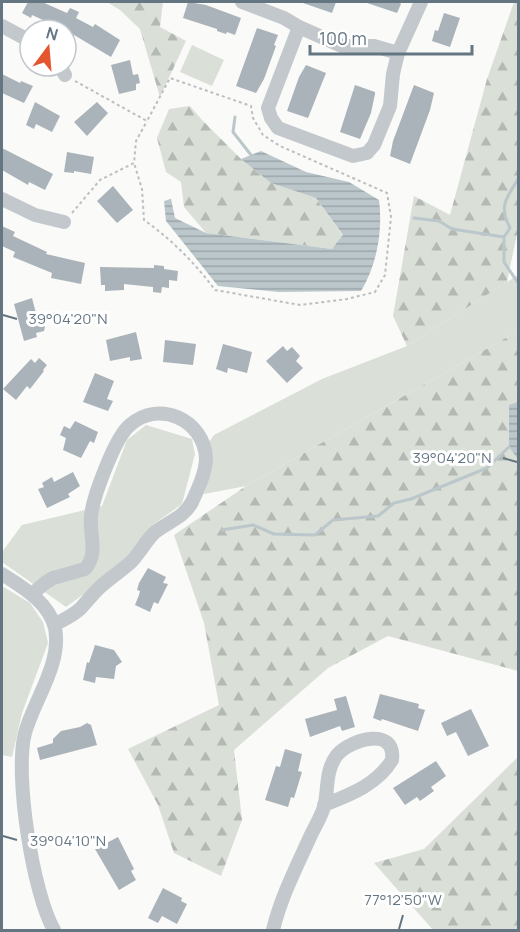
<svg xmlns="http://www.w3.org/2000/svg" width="520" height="932" viewBox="0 0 520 932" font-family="Manrope,sans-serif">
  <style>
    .green { fill: #dadfd7 }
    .forest { fill: url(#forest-firs) }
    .water { fill: url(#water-rules) }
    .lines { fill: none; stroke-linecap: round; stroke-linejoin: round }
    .stream { stroke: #bbc7cb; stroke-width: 3 }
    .building { fill: #aab3b9 }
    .path { stroke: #bbbfc2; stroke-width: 2; stroke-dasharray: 3 3; stroke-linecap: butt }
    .minor { stroke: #c3c8cc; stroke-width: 14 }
    .ticks { fill: none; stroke: #657683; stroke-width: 2 }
    .ticks-label { font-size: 15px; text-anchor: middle; fill: #657683; stroke: #fff; stroke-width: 6; stroke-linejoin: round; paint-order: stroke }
  </style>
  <defs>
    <pattern id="forest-firs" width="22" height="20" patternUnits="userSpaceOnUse" patternTransform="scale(1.5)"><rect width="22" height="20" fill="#dadfd7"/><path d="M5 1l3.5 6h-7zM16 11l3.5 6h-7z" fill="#b4b9b4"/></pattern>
    <pattern id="water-rules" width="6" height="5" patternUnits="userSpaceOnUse" patternTransform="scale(1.5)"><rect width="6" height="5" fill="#bbc7cb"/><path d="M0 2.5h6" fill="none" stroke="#9ca6aa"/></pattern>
  </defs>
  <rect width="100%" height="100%" fill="#fafaf8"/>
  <!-- green -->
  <path class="green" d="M192,45L224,60L212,86L180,72Z
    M518,275V331L246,486L204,494L213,458L209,442L214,435L322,379L407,346Z
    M146,425L192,439L195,454L182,504L154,524L132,553L88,591L66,607L2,562V552L22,525L102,506L127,440Z
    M2,586L30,603L43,622L48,643L22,713L12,757L2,755Z"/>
  <!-- forest -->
  <path class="forest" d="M107,2H163L160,27L186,41L160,97L140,29L120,10Z
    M514,2H518V229L507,282L407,346L393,316L414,196L450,215L487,79Z
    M190,106L202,120L241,159L271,183L316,198L343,236L332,249L206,233L184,207L181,182L166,172L157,138L169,109Z
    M518,331V671L388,636L328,668L234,750L242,820L221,876L174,853L158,805L128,749L219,705L204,623L174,535L246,486Z
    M518,757V930H433L374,863L424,849Z"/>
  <!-- water -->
  <path class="water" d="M261,151L306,172L349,182L379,200C383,230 377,265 361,291L279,292L218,286L166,221L164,201L171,199L175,218L206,233L332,249L343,235L316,198L271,183L241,159Z
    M518,402V459L509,447V405Z"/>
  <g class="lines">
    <!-- stream -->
    <path class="stream" d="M235,117L233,132L251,155
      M518,179C507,198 498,205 510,228L504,237V262L518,283
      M414,218L439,221L452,229L504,237
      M222,530L253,525L274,534L315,535L333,520L378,516L394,503L411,499L487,468L509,447"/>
  </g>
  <!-- building -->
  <path class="building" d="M28,2H42L67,13L70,8L79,12L76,18L93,27L95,24L120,40L111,57L74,35L72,38L66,35V30H54L56,26L32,15L31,18L22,13Z
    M188,2L206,5L241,18L235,35L227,32L226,34L217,31V29L183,18Z
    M303,2H336L332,13L303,3Z
    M367,2H399L401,4L397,13L367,3Z
    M444,13L460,18L450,47L432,41L435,30L438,31Z
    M257,28L278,35L274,45L276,46L264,79L256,93L236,86Z
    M130,60L133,75L138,74L140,83L136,84V90L119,94L111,65Z
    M306,65L326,73L308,118L287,111L299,77Z
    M2,74L20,83L21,81L33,86L24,103L2,93Z
    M355,85L375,92V94L371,113L360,139L340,132Z
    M414,85L434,93L430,110L410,164L390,156L393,141Z
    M35,102L60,116L52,132L36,124L34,129L26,125Z
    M97,102L108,113L87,136L74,122Z
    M2,148L53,174L45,190L29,182L28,185L2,170Z
    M67,152L94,157L91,174L74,171V173L64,172Z
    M113,186L133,210L117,223L97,201Z
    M2,226L15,232L13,236L47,252L46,254L85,263L81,284L51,278L52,273L13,257L15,252L2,246Z
    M154,265L164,266V269L178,271L177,281L169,280V288L162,287L161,293L153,292V287L124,284V290L105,291V285H101L100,267L154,268Z
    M32,298L37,317L43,320L45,327L44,331L36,333L37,337L24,341L14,304Z
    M136,332L142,359L130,361V357L110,361L106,340Z
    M165,340L196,344L193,365L163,362Z
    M223,344L252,352L247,373L228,368L227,373L216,369Z
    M283,346L287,351L292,347L300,356L296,361L303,368L287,383L266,361Z
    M39,358L47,365L43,370L44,371L30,389L27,386L16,400L3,389L31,359L35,363Z
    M95,373L114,381L107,399L113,401L108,411L83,402Z
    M75,421L98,432L94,443L90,441L81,458L63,450L66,438L60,435L64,426L70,429Z
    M73,472L80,486L68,494L70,497L47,508L38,489L44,487L42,483L52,477L54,482Z
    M148,568L166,577L163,583L168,584L158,604L154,602L150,612L135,605L139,595L140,591L137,590L139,583Z
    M95,645L114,650L122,662L116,666L114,679L96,677L95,683L83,680L87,662L89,663Z
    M380,694L419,704L418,708L425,710L418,731L382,719L381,721L373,718Z
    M346,696L355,727L342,731L340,726L310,737L305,719L337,710L334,699Z
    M471,709L489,746L468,756L456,732L447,736L441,723Z
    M87,723L91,725L97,745L40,760L37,748L53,743V739L61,731L80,727Z
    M285,749L302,754L298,771L302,772L294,798L291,797L288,807L265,800L276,766L280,767Z
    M436,761L446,776L431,787L434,791L420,801L417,797L405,805L393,788Z
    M118,837L134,869L131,871L136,880L119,890L95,849Z
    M163,888L182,898L181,901L187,904L177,924L162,916L158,923L148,918Z"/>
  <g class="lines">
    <!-- path -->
    <path class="path" d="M75,81L147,121L170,78L251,106L253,118L263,135L280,146L387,193L391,217L385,275L375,292L347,299L300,305L215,290C195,263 171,239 144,220L142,189L134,163
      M72,213L100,180L134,163L136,141L147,121"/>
    <!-- minor -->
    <path class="minor" d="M242,2L284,18L299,27L342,46H374L398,53
      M2,26L30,41
      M299,27L268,108L271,118L278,128L353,156L367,153L374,145L390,106L393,74L398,53L421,2
      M60,66L65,75
      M2,199L35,215L64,222
      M2,574C22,587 49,602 55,628C62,664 34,700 25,733C14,774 33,894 54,930
      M32,594L45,583L53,578L85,569C99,553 89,535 91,516C93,497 115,437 130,425C159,399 204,420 206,458C206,472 198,489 192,502C184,518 167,522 154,533C145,542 140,553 131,562C121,571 110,578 99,588C93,594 87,601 81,608C74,615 63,620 54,625
      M273,930C281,897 296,868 310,837C315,826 323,814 325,803C328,787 326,769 337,755C351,739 396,726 392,760C377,785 349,795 324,805"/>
  </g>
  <!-- ticks -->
  <path class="ticks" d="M3,315L17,319M503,458L517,462M3,836L17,840M399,929L403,915"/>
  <g class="ticks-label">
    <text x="68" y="324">39°04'20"N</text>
    <text x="452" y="463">39°04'20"N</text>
    <text x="68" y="846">39°04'10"N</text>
    <text x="403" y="905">77°12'50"W</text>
  </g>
  <!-- border -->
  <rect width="520" height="932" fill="none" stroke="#657683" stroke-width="6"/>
  <!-- north arrow -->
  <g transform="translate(48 48) rotate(16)"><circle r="28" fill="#ffffff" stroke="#c1c8cd" stroke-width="1.5"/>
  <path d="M0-4.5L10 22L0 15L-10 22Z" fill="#e4572e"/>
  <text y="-9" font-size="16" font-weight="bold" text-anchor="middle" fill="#657683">N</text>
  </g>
  <!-- scale -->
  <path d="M310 45v9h162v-9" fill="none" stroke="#657683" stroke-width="3"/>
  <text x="319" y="45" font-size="18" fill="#657683" stroke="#ffffff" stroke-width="4.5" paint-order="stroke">100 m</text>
</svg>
